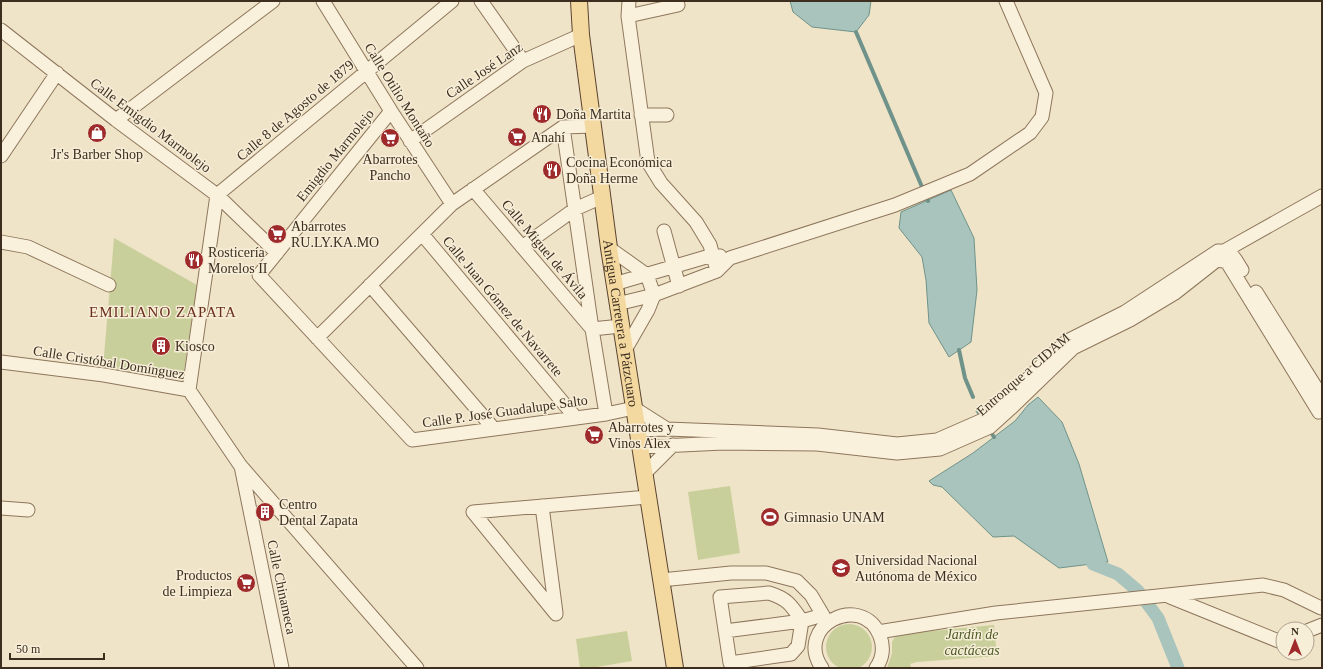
<svg xmlns="http://www.w3.org/2000/svg" width="1323" height="669" viewBox="0 0 1323 669" font-family="Georgia,serif">
  <style>
    .green { fill: #c9cf9b }
    .water { fill: #a9c4bc; stroke: #6f938a }
    .lines { fill: none; stroke-linecap: round; stroke-linejoin: round }
    .stream { stroke: #6f938a; stroke-width: 4 }
    .canal { stroke: #a9c4bc; stroke-width: 13 }
    .minor-casing { stroke: #8d765c; stroke-width: 15 }
    .major-casing { stroke: #5b4430; stroke-width: 18 }
    .minor { stroke: #faf1dc; stroke-width: 13 }
    .major { stroke: #f3d9a0; stroke-width: 16 }
    .labels { text-anchor: middle; stroke-width: 3; stroke-linejoin: round; paint-order: stroke }
    .street-label { font-size: 14px; fill: #3d2e20; stroke: #f7eed8 }
    .poi-label { font-size: 14px; fill: #3d2e20; stroke: #f7eed8; text-anchor: start }
    .park-label { font-size: 14px; font-style: italic; fill: #4d5a26; stroke: #f7eed8 }
    .neighbourhood-label { font-size: 15px; letter-spacing: 1px; fill: #6b2e1e; stroke: #f7eed8 }
  </style>
  <rect width="100%" height="100%" fill="#f0e4c8"/>
  <!-- green -->
  <path class="green" d="M114,238L197,285L183,379L103,368Z
    M730,486L740,553L698,560L688,492Z
    M826 647a23 23 0 1 1 46 0a23 23 0 1 1-46 0Z
    M994,625L997,656L917,662L910,664L911,667L887,668L892,653V642L894,638L900,634Z
    M627,631L632,661L591,668H580L576,639Z"/>
  <!-- water -->
  <path class="water" d="M790,1H871L869,15L856,32L812,27L793,12Z
    M951,190L974,238L977,290L971,342L949,357L929,323L926,280L922,257L899,228L901,212Z
    M1038,397L1062,422L1079,464L1108,562L1059,568L1014,536L993,537L942,487L933,485L929,481L973,453L1015,421L1028,405Z"/>
  <g class="lines">
    <!-- stream -->
    <path class="stream" d="M856,32L928,201
      M959,350L965,378L973,397
      M977,410L979,413
      M992,434L994,437"/>
    <!-- canal -->
    <path class="canal" d="M1093,564L1118,574L1138,591L1158,618L1178,668"/>
    <!-- minor casing -->
    <g class="minor-casing">
      <path id="minor" d="M323,1L391,111L452,204
        M481,1L523,61
        M629,1L628,16L648,162L661,183L696,222L710,245L717,271
        M628,16L678,5
        M1,30L116,120L217,195L277,253
        M391,111L259,275L412,440L606,414L634,408L667,429
        M641,115H667
        M116,120L273,1
        M563,127L592,329L606,414
        M563,127L593,126
        M410,141L523,61L581,35
        M1,156L57,73
        M473,189L592,329L621,326
        M664,231L679,286
        M422,234L576,418
        M1,242L28,247L109,285
        M522,247L575,209L602,197
        M609,248L647,275L654,295L648,310L625,350
        M1224,256L1226,250L1322,196
        M614,284L713,255L720,256
        M370,285L494,429
        M1256,292L1322,397
        M617,304L654,295L717,271L730,258L895,205L970,174L1030,133L1042,117L1046,93L1006,1
        M317,338L452,204L563,127
        M1,362L104,375L189,390L240,465L417,668
        M189,390L217,195L452,1
        M637,430L667,429L818,435L897,444L937,440L985,419L1005,401L1067,341L1125,312L1218,251C1233,250 1234,258 1242,270
        M640,447L723,443L817,444L897,453L940,449L990,427L1011,408L1073,348L1130,320L1175,293L1217,260L1227,262L1319,412L1322,411
        M241,466L282,668
        M644,474L673,445
        M542,506L556,613
        M1,508L28,510
        M473,512L648,497
        M473,512L556,614
        M661,580L731,573H766L797,581L811,595L827,622
        M769,593C788,599 791,605 802,621L798,646L791,654L730,663L720,597Z
        M1170,597L1281,642L1283,641
        M725,631L802,621L823,615
        M1307,631L1322,625
        M878,632L996,613L1263,585L1284,590L1321,608
        M822,668C793,626 862,591 880,636C884,647 883,658 876,668"/>
    </g>
    <!-- major casing -->
    <g class="major-casing">
      <g id="major">
        <path id="s1" d="M579,1L581,35L609,248L675,668"/>
      </g>
    </g>
    <!-- minor -->
    <use href="#minor" class="minor"/>
    <!-- major -->
    <use href="#major" class="major"/>
  </g>
  <!-- icons -->
  <defs>
    <g id="restaurant-disc" transform="scale(1)"><circle r="9.5" fill="#9e2a2b" stroke="#f7eed8"/><path d="M-5-6h1v4h1v-4h1v4h1v-4h1v5L-1.5 .5V6h-2V.5L-5-1ZM5-6V6H3V1.5H1.5Q1.5-4 5-6Z" fill="#fff"/></g>
    <g id="shop-disc" transform="scale(1)"><circle r="9.5" fill="#9e2a2b" stroke="#f7eed8"/><path d="M-5-2.5h2.3a2.7 3.5 0 0 1 5.4 0H5L5.5 6h-11ZM-1.5-2.5h3a1.5 2.3 0 0 0-3 0Z" fill="#fff"/></g>
    <g id="supermarket-disc" transform="scale(1)"><circle r="9.5" fill="#9e2a2b" stroke="#f7eed8"/><path d="M-6-5.5h2.5l.6 2H6L4.5 2H-2.5L-4.4-4H-6ZM-1.5 3.2a1.3 1.3 0 1 0 .1 0ZM3 3.2a1.3 1.3 0 1 0 .1 0Z" fill="#fff"/></g>
    <g id="building-disc" transform="scale(1)"><circle r="9.5" fill="#9e2a2b" stroke="#f7eed8"/><path d="M-4-6H4V6H1V3H-1V6H-4ZM-2.5-4.3h1.7v1.8h-1.7ZM.8-4.3h1.7v1.8H.8ZM-2.5-1h1.7V.8h-1.7ZM.8-1h1.7V.8H.8Z" fill="#fff"/></g>
    <g id="stadium-disc" transform="scale(1)"><circle r="9.5" fill="#9e2a2b" stroke="#f7eed8"/><path d="M0-5a6.5 5 0 1 0 0 10a6.5 5 0 1 0 0-10ZM-3.5-1.8h7v3.6h-7Z" fill="#fff"/></g>
    <g id="school-disc" transform="scale(1)"><circle r="9.5" fill="#9e2a2b" stroke="#f7eed8"/><path d="M0-5L7-2L0 1L-7-2ZM-4 1L0 2.5L4 1V4Q0 6-4 4Z" fill="#fff"/></g>
  </defs>
  <g fill-rule="evenodd">
    <use href="#restaurant-disc" x="542" y="114"/>
    <use href="#shop-disc" x="97" y="133"/>
    <use href="#supermarket-disc" x="517" y="137"/>
    <use href="#supermarket-disc" x="390" y="138"/>
    <use href="#restaurant-disc" x="552" y="170"/>
    <use href="#supermarket-disc" x="277" y="234"/>
    <use href="#restaurant-disc" x="194" y="260"/>
    <use href="#building-disc" x="161" y="346"/>
    <use href="#supermarket-disc" x="594" y="435"/>
    <use href="#building-disc" x="265" y="512"/>
    <use href="#stadium-disc" x="770" y="517"/>
    <use href="#school-disc" x="841" y="568"/>
    <use href="#supermarket-disc" x="246" y="583"/>
  </g>
  <g class="labels">
    <!-- street labels -->
    <g class="street-label">
      <text transform="translate(484 70) rotate(-34)" y="5">Calle José Lanz</text>
      <text transform="translate(400 95) rotate(58)" y="5">Calle Otilio Montaño</text>
      <text transform="translate(295 110) rotate(-40)" y="5">Calle 8 de Agosto de 1879</text>
      <text transform="translate(151 125) rotate(37)" y="5">Calle Emigdio Marmolejo</text>
      <text transform="translate(335 155) rotate(-51)" y="5">Emigdio Marmolejo</text>
      <text transform="translate(545 249) rotate(50)" y="5">Calle Miguel de Ávila</text>
      <text transform="translate(503 306) rotate(50)" y="5">Calle Juan Gómez de Navarrete</text>
      <text dy="5" stroke="none"><textPath href="#s1" startOffset="325">Antigua Carretera a Pátzcuaro</textPath></text>
      <text transform="translate(109 362) rotate(9)" y="5">Calle Cristóbal Domínguez</text>
      <text transform="translate(1023 374) rotate(-41)" y="5">Entronque a CIDAM</text>
      <text transform="translate(505 411) rotate(-8)" y="5">Calle P. José Guadalupe Salto</text>
      <text transform="translate(282 587) rotate(78)" y="5">Calle Chinameca</text>
    </g>
    <!-- poi labels -->
    <g class="poi-label">
      <text x="556" y="119">Doña Martita</text>
      <text x="531" y="142">Anahí</text>
      <text x="97" y="159" text-anchor="middle">Jr's Barber Shop</text>
      <text x="390" y="164" text-anchor="middle">Abarrotes<tspan x="390" dy="16">Pancho</tspan></text>
      <text x="566" y="167">Cocina Económica<tspan x="566" dy="16">Doña Herme</tspan></text>
      <text x="291" y="231">Abarrotes<tspan x="291" dy="16">RU.LY.KA.MO</tspan></text>
      <text x="208" y="257">Rosticería<tspan x="208" dy="16">Morelos II</tspan></text>
      <text x="175" y="351">Kiosco</text>
      <text x="608" y="432">Abarrotes y<tspan x="608" dy="16">Vinos Alex</tspan></text>
      <text x="279" y="509">Centro<tspan x="279" dy="16">Dental Zapata</tspan></text>
      <text x="784" y="522">Gimnasio UNAM</text>
      <text x="855" y="565">Universidad Nacional<tspan x="855" dy="16">Autónoma de México</tspan></text>
      <text x="232" y="580" text-anchor="end">Productos<tspan x="232" dy="16">de Limpieza</tspan></text>
    </g>
    <!-- park labels -->
    <g class="park-label">
      <text x="972" y="639">Jardín de<tspan x="972" dy="16">cactáceas</tspan></text>
    </g>
    <!-- neighbourhood labels -->
    <g class="neighbourhood-label">
      <text x="163" y="317">EMILIANO ZAPATA</text>
    </g>
  </g>
  <!-- border -->
  <rect width="1323" height="669" fill="none" stroke="#3d2e20" stroke-width="4"/>
  <!-- north arrow -->
  <g transform="translate(1295 641)"><circle r="19" fill="#f7eed8" stroke="#ada18e"/>
  <path d="M0-3L7 15L0 10L-7 15Z" fill="#9e2a2b"/>
  <text y="-6" font-size="11" font-weight="bold" text-anchor="middle" fill="#3d2e20">N</text>
  </g>
  <!-- scale -->
  <path d="M10 653v6h94v-6" fill="none" stroke="#3d2e20" stroke-width="2"/>
  <text x="16" y="653" font-size="12" fill="#3d2e20" stroke="#f7eed8" stroke-width="3" paint-order="stroke">50 m</text>
</svg>
